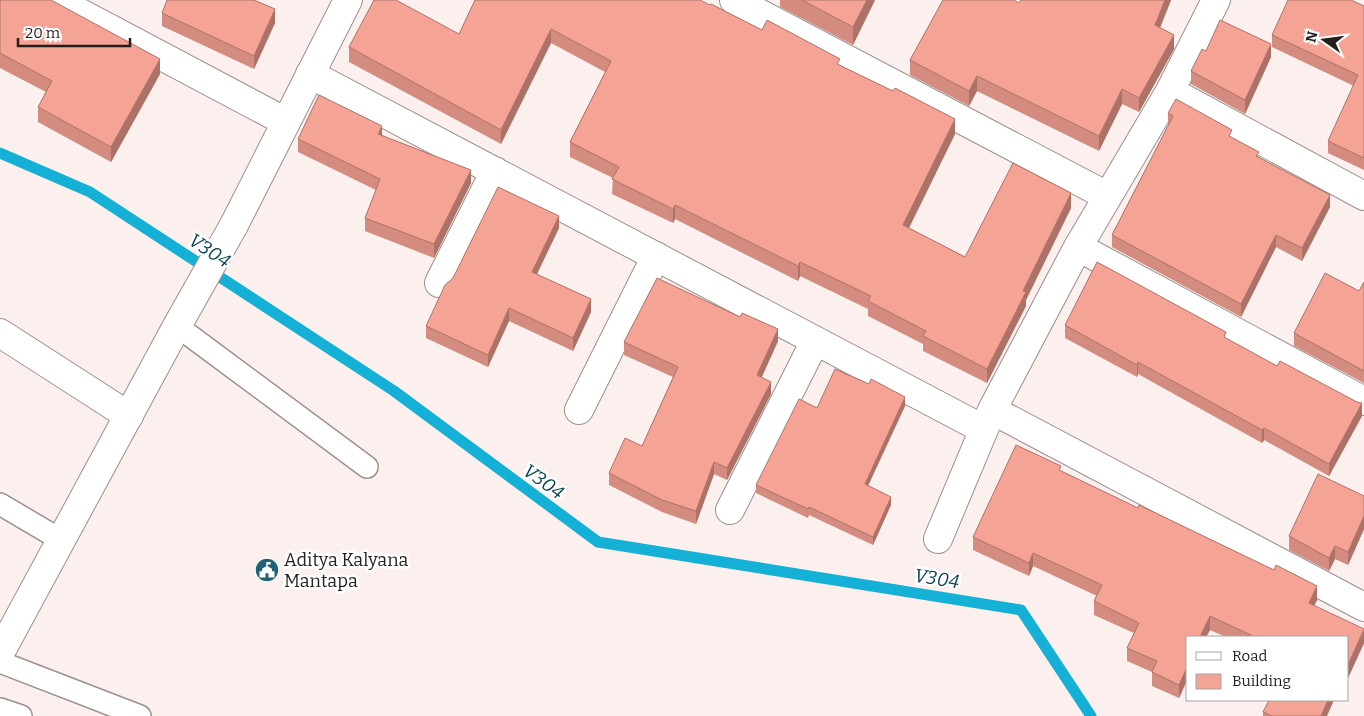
<svg xmlns="http://www.w3.org/2000/svg" width="1364" height="716" viewBox="0 0 1364 716" font-family="Bitter,serif">
  <style>
    .lines { fill: none; stroke-linecap: round; stroke-linejoin: round }
    .stream { stroke: #15b0d6; stroke-width: 11 }
    .service-casing { stroke: #9a908e; stroke-width: 24 }
    .minor-casing { stroke: #9a908e; stroke-width: 30 }
    .tertiary-casing { stroke: #9a908e; stroke-width: 30 }
    .service { stroke: #fff; stroke-width: 21 }
    .minor { stroke: #fff; stroke-width: 28 }
    .tertiary { stroke: #fff; stroke-width: 28 }
    .wall { fill: #d38c7f }
    .shaded-wall { fill: #ac7268 }
    .building { fill: #f5a394; stroke: #ac7268 }
    .labels { text-anchor: middle; stroke-width: 5; stroke-linejoin: round; paint-order: stroke }
    .poi-label { font-size: 18px; fill: #231f1e; stroke: #fff; text-anchor: start }
    .water-label { font-size: 19px; font-style: italic; fill: #0a4655; stroke: #fff }
  </style>
  <rect width="100%" height="100%" fill="#fcf0ee"/>
  <g class="lines">
    <!-- stream -->
    <path class="stream" d="M0,153L90,192L394,391L598,542L1021,610L1091,716"/>
    <!-- service casing -->
    <g class="service-casing">
      <path id="service" d="M177,326L367,467
        M0,504L61,540
        M0,662L140,716
        M0,709L21,716"/>
    </g>
    <!-- minor casing -->
    <g class="minor-casing">
      <path id="minor" d="M56,0L286,122
        M734,0L1107,196
        M310,74L983,429
        M1170,91L1364,196
        M1078,247L1364,401
        M439,283L495,171
        M0,333L129,416
        M579,410L656,256
        M992,410L1364,607
        M730,510L815,341
        M938,539L992,410L1078,247L1170,91L1216,0"/>
    </g>
    <!-- tertiary casing -->
    <g class="tertiary-casing">
      <path id="tertiary" d="M0,653L177,326L234,225L348,0"/>
    </g>
    <!-- service -->
    <use href="#service" class="service"/>
    <!-- minor -->
    <use href="#minor" class="minor"/>
    <!-- tertiary -->
    <use href="#tertiary" class="tertiary"/>
  </g>
  <!-- wall -->
  <path class="wall" d="M0,0L160,74L111,162L38,122V107L46,92L0,68Z
    M475,0L762,30L840,65L955,134L909,228L965,257L1071,208L1026,300V306L987,383L923,351V344L868,316V309L800,276L798,281L675,219L673,223L612,194L613,178L570,157V142L605,72L551,43L501,144L349,62V47L459,34Z
    M780,0H875L853,45L780,7Z
    M1171,0L1160,28L1174,49L1139,112L1122,104L1099,151L977,91L969,106L910,75V60L1019,3Z
    M1364,6V170L1328,153V141L1354,86L1272,47V35Z
    M162,13L275,23L254,69L162,26Z
    M1206,51L1271,57L1245,114L1191,84V71Z
    M1168,113L1232,137L1259,157L1330,207L1302,261L1276,247L1241,317L1112,247V235L1168,126Z
    M382,135L471,183L434,258L365,231V218L376,190L298,152V139Z
    M559,228L537,274L591,312L573,351L509,321L488,367L426,338V326Z
    M1364,282V383L1294,346V333L1359,291Z
    M1065,325L1226,339L1362,416L1329,476L1264,440L1262,443L1138,374L1137,377L1065,338Z
    M778,341L762,377L771,394L727,480L714,474L696,524L662,512L609,485V473L642,446L673,377L624,355V342Z
    M905,406L868,486L891,505L873,545L809,515L808,518L756,493V485L817,408Z
    M1061,471L1317,600L1314,606L1364,643L1348,678V637H1226L1210,630L1206,637H1188V678L1179,698L1152,686V672L1127,661V648L1134,633L1094,615V601L1097,596L1033,566L1029,576L973,550V537Z
    M1364,496V529L1348,565L1335,559L1329,571L1289,550V536Z
    M1263,712L1327,716H1263Z"/>
  <!-- shaded-wall -->
  <path class="shaded-wall" d="M867,0H875L853,45V27Z
    M1165,0H1171L1155,40V25Z
    M275,9V23L254,69V56Z
    M551,29V43L501,144V130Z
    M1174,35V49L1139,112V98Z
    M1271,44V57L1245,114V100Z
    M160,59V74L111,162V147Z
    M977,76V91L969,106V91Z
    M1122,89V104L1099,151V136Z
    M955,119V134L903,240V225Z
    M382,126V139L378,134Z
    M471,170V183L434,258V244Z
    M1071,193V208L1026,300V306L987,383V369L1023,291Z
    M1330,195V207L1302,261V248Z
    M675,205V219L673,223V209Z
    M559,216V228L532,284V272Z
    M1276,235V247L1241,317V304Z
    M800,262V276L798,281V266Z
    M591,299V312L573,351V338Z
    M509,308V321L488,367V355Z
    M778,329V341L757,387V375Z
    M1138,362V374L1137,377V365Z
    M771,382V394L727,480V468Z
    M905,397V406L865,492V484Z
    M1362,403V416L1329,476V464Z
    M1264,428V440L1262,443V430Z
    M714,462V474L696,524V511Z
    M891,497V505L873,545V537Z
    M1364,516V529L1348,565V552Z
    M1335,546V559L1329,571V558Z
    M1033,553V566L1029,576V563Z
    M1317,586V600L1309,616V603Z
    M1210,616V630L1206,637H1200Z
    M1364,630V643L1348,678V665Z
    M1188,665V678L1179,698V685Z
    M1328,700H1334L1327,716H1321Z"/>
  <!-- building -->
  <path class="building" d="M0,0H51L160,59L111,147L38,107L52,81L0,53Z
    M167,0H254L275,9L254,56L162,13Z
    M374,0H396L459,34L475,0H700L710,5L711,4L762,30L767,20L840,59L837,64L893,91L895,88L955,119L903,225L965,257L1013,163L1071,193L1023,291L1026,292L987,369L923,336L926,331L868,301L871,296L800,262L798,266L675,205L673,209L612,179L619,167L570,142L611,61L551,29L501,130L349,47Z
    M802,0H867L853,27Z
    M943,0H1014L1019,3L1021,0H1165L1155,25L1174,35L1139,98L1122,89L1099,136L977,76L969,91L910,60Z
    M1288,0H1351L1364,6V158L1328,141L1358,75L1272,35Z
    M1220,20L1271,44L1245,100L1191,71L1202,49L1206,51Z
    M319,95L382,126L378,134L471,170L434,244L365,218L380,179L298,139Z
    M1176,99L1232,130L1229,136L1259,152L1256,156L1330,195L1302,248L1276,235L1241,304L1112,235L1173,116L1168,113Z
    M498,187L559,216L532,272L591,299L573,338L509,308L488,355L426,326L445,285L453,278Z
    M1097,262L1226,332L1224,337L1277,366L1280,361L1357,402L1362,403L1329,464L1264,428L1262,430L1138,362L1137,365L1065,325Z
    M1325,273L1359,291L1364,282V371L1294,333Z
    M657,278L740,317L742,313L778,329L757,375L771,382L727,468L714,462L696,511L662,500L609,473L625,438L642,446L678,367L624,342Z
    M835,369L869,384L871,379L905,397L865,484L891,497L873,537L809,507L808,509L756,485L799,399L817,408Z
    M1016,445L1061,466L1059,470L1138,508L1139,505L1274,570L1276,565L1317,586L1309,603L1364,629L1348,665V637H1255L1210,616L1200,637H1188V665L1179,685L1152,672L1157,661L1127,648L1139,623L1094,601L1102,585L1033,553L1029,563L973,537Z
    M1318,474L1364,496V516L1348,552L1335,546L1329,558L1289,536Z
    M1269,700H1328L1321,716H1272L1263,712Z"/>
  <!-- icons -->
  <defs>
    <g id="civic-disc" transform="scale(1.25)"><circle r="9.5" fill="#1f6275" stroke="#fff"/><path d="M-.6-6.5H3V-4.5H.6V-3L4-1V1h2V6H-6V1h2V-1L-.6-3ZM-1.2 2.5V6h2.4V2.5Z" fill="#fff"/></g>
  </defs>
  <g fill-rule="evenodd">
    <use href="#civic-disc" x="267" y="570"/>
  </g>
  <g class="labels">
    <!-- poi labels -->
    <g class="poi-label">
      <text x="284" y="566">Aditya Kalyana<tspan x="284" dy="21">Mantapa</tspan></text>
    </g>
    <!-- water labels -->
    <g class="water-label">
      <text transform="translate(210 250) rotate(33)" y="7">V304</text>
      <text transform="translate(544 481) rotate(36)" y="7">V304</text>
      <text transform="translate(937 578) rotate(9)" y="7">V304</text>
    </g>
  </g>
  <!-- legend -->
  <rect x="1186" y="636" width="162" height="65" fill="#ffffff" stroke="#a7a5a5"/>
  <rect x="1196" y="652" width="25" height="8" fill="#ffffff" stroke="#a7a5a5"/>
  <text x="1232" y="661" font-size="15" fill="#231f1e">Road</text>
  <rect x="1196" y="674" width="25" height="15" fill="#f5a394" stroke="#a7a5a5"/>
  <text x="1232" y="686" font-size="15" fill="#231f1e">Building</text>
  <!-- north arrow -->
  <g transform="translate(1324 40) rotate(284)" stroke="#ffffff" stroke-width="4" paint-order="stroke">
  <path d="M0-4L9 19L0 12L-9 19Z" fill="#231f1e"/>
  <text y="-8" font-size="14" font-weight="bold" text-anchor="middle" fill="#231f1e">N</text>
  </g>
  <!-- scale -->
  <path d="M18 38v8h112v-8" fill="none" stroke="#231f1e" stroke-width="2.5"/>
  <text x="25" y="38" font-size="15" fill="#231f1e" stroke="#ffffff" stroke-width="4" paint-order="stroke">20 m</text>
</svg>
